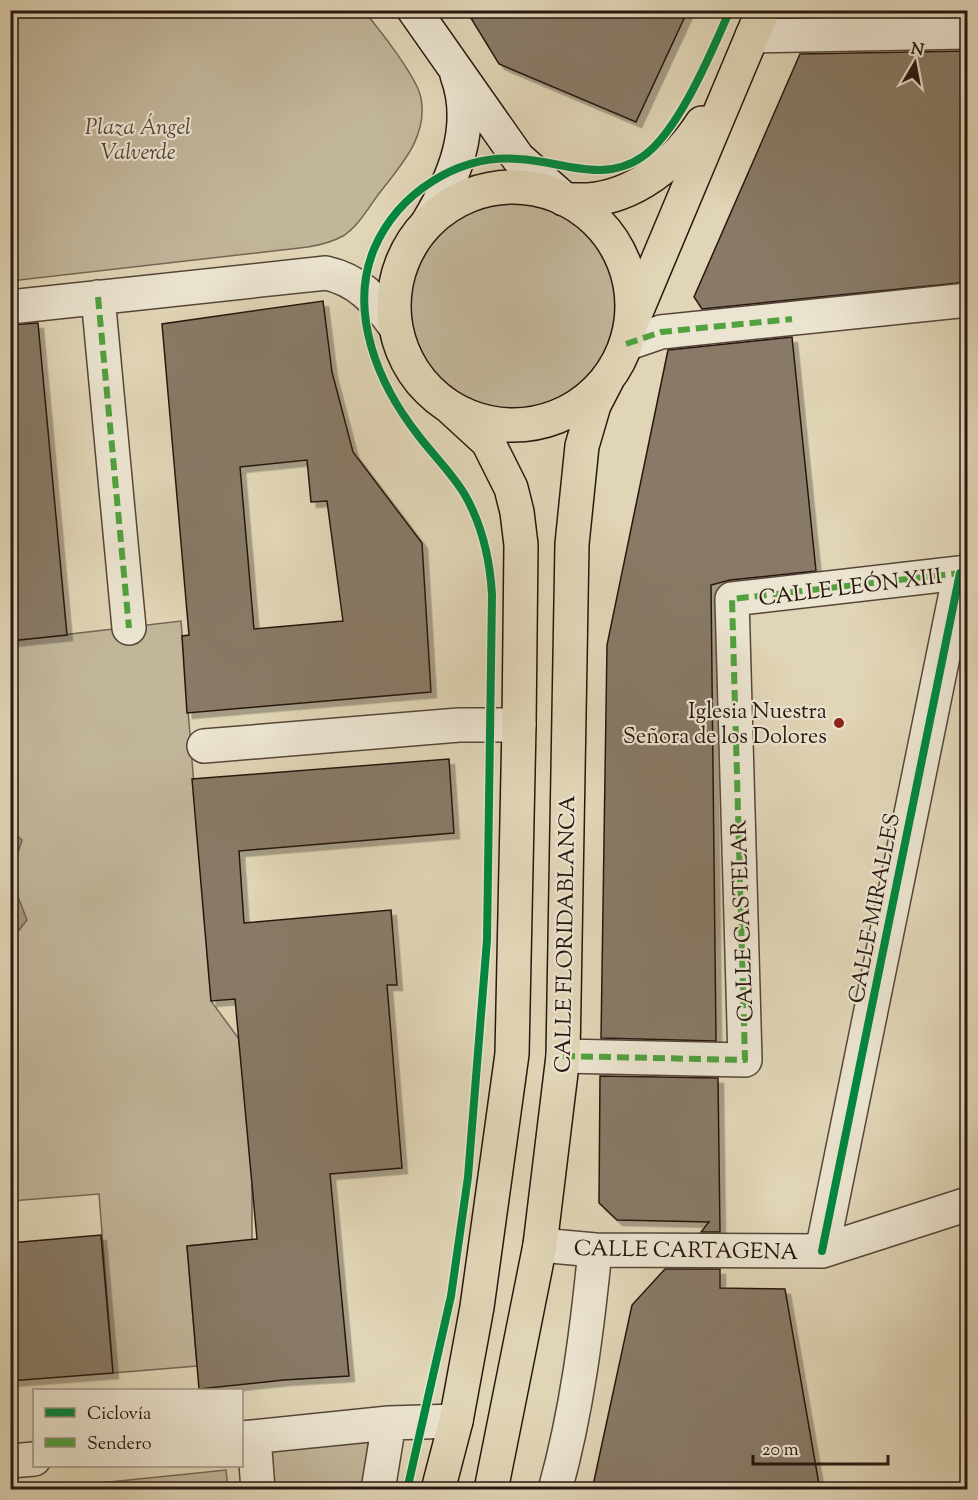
<svg xmlns="http://www.w3.org/2000/svg" width="978" height="1500" viewBox="0 0 978 1500" font-family="'Sorts Mill Goudy',serif">
  <style>
    .green { fill: #c1b59a; stroke: #746655; stroke-width: 1.5 }
    .water { fill: #a1947e; stroke: #716252; stroke-width: 1.5 }
    .building { fill: #887a66; stroke: #281710; stroke-width: 1.5; fill-rule: evenodd; filter: url(#shadow) }
    .lines { fill: none; stroke-linecap: round; stroke-linejoin: round }
    .street-casing { stroke: #56463a; stroke-width: 36 }
    .secondary-casing { stroke: #281710; stroke-width: 36 }
    .primary-casing { stroke: #281710; stroke-width: 36 }
    .street { stroke: #ebe4d0; stroke-width: 33 }
    .secondary { stroke: #ebe4d0; stroke-width: 33 }
    .primary { stroke: #e0d5b6; stroke-width: 33 }
    .quiet { stroke: #51a13f; stroke-width: 6; stroke-dasharray: 12 6; stroke-linecap: butt }
    .cycleway-casing { stroke: #ebe4d0; stroke-width: 11 }
    .cycleway { stroke: #00873e; stroke-width: 8 }
    .poi-dot { fill: #8f2418; stroke: #ebe4d0; stroke-width: 2 }
    .labels { text-anchor: middle; stroke-width: 4.5; stroke-linejoin: round; paint-order: stroke }
    .park-label { font-size: 22px; font-style: italic; fill: #564639; stroke: #ebe4d0 }
    .street-label { font-size: 22px; fill: #281710; stroke: #ebe4d0 }
    .poi-label { font-size: 22px; fill: #281710; stroke: #ebe4d0; text-anchor: end }
  </style>
  <defs>
    <filter id="shadow"><feDropShadow dx="5.5" dy="5.5" stdDeviation="0" flood-color="#0004"/></filter>
  </defs>
  <rect width="100%" height="100%" fill="#e0d5b6"/>
  <filter id="stains"><feTurbulence type="fractalNoise" baseFrequency=".00333" numOctaves="4"/><feColorMatrix values="0 0 0 0 .2 0 0 0 0 .09 0 0 0 0 .02 0 0 0 .5 -.17"/></filter>
  <radialGradient id="worn" r=".72"><stop offset=".6" stop-color="#630" stop-opacity="0"/><stop offset="1" stop-color="#630" stop-opacity=".3"/></radialGradient>
  <!-- green -->
  <path class="green" d="M10,11H364C379,29 417,77 421,98C428,136 402,164 381,191C369,206 360,225 343,236C332,242 320,245 308,247L11,281Z
    M393 306a119 119 0 1 1 238 0a119 119 0 1 1-238 0Z
    M181,621L211,1001L239,1039L252,1181V1240L187,1246L197,1366L113,1373L99,1194L11,1201V641Z
    M389,1423L378,1489H258L254,1437Z
    M226,1470L228,1489H41Z"/>
  <!-- water -->
  <path class="water" d="M11,831L22,840L11,875Z
    M10,876L27,920L11,940H10Z"/>
  <!-- building -->
  <path class="building" d="M466,10H688L636,122L499,64Z
    M826,10H968V13L826,16Z
    M968,51V282L702,309L694,297L800,54Z
    M323,301L332,372L353,452L422,543L431,692L187,713L182,636L189,635L162,324ZM307,460L311,502L327,501L343,621L254,629L240,467Z
    M38,323L67,635L10,641V325Z
    M792,337L816,571L730,580L711,585L716,1041L601,1038L607,645L668,350Z
    M449,759L454,833L239,851L244,923L391,910L397,985H387L402,1168L330,1174L349,1376L284,1380L199,1389L187,1246L257,1239L235,999L211,1001L192,779Z
    M600,1076L718,1078L720,1232H701L709,1222L617,1220L599,1203Z
    M101,1235L113,1373L10,1381V1243Z
    M665,1269H720V1288L785,1289L820,1490H592L632,1305Z"/>
  <g class="lines">
    <!-- street casing -->
    <g class="street-casing">
      <path id="street" d="M752,36L968,32
        M98,297L129,628
        M10,307L326,273C358,280 376,300 395,326
        M626,344L661,332L968,300
        M204,746L459,725H519
        M563,1056L745,1060L732,599L968,572
        M540,1245L595,1250L822,1251L968,1204
        M822,1251L960,573
        M254,1437L258,1490
        M242,1438L389,1423L456,1421
        M10,1461L34,1459
        M378,1490L389,1423
        M555,1490C577,1411 587,1331 595,1250"/>
    </g>
    <!-- secondary casing -->
    <g class="secondary-casing">
      <path id="secondary" d="M414,10L518,158L564,199
        M428,222C454,179 476,126 457,75"/>
    </g>
    <!-- primary casing -->
    <g class="primary-casing">
      <path id="primary" d="M394 306a119 119 0 1 1 238 0a119 119 0 1 1-238 0Z
        M564,199C623,207 672,169 702,123
        M634,317L763,10
        M438,1490L456,1421L477,1307L512,1054L519,725L521,545L517,512L511,488L488,442L451,408
        M491,1490L540,1245L563,1056L572,544L582,446L594,405L608,378"/>
    </g>
    <!-- street -->
    <use href="#street" class="street"/>
    <!-- secondary -->
    <use href="#secondary" class="secondary"/>
    <!-- primary -->
    <use href="#primary" class="primary"/>
    <!-- quiet -->
    <path class="quiet" d="M98,297L129,628
      M626,344L661,332L792,319
      M563,1056L745,1060L732,599L960,573"/>
    <!-- cycleway casing -->
    <g class="cycleway-casing">
      <path id="cycleway" d="M822,1251L960,573L968,572
        M407,1490L451,1296L468,1177L487,940L492,595C490,559 483,527 465,495C452,473 433,455 418,435C378,384 348,312 374,249C398,193 458,154 519,159C561,161 603,184 642,157C678,133 712,51 730,10"/>
    </g>
    <!-- cycleway -->
    <use href="#cycleway" class="cycleway"/>
  </g>
  <!-- markers -->
  <circle class="poi-dot" cx="839" cy="723" r="6"/>
  <g class="labels">
    <!-- park labels -->
    <g class="park-label">
      <text x="138" y="134">Plaza Ángel<tspan x="138" dy="25">Valverde</tspan></text>
    </g>
    <!-- street labels -->
    <g class="street-label">
      <text transform="translate(850 586) rotate(-7)" y="8">CALLE LEÓN XIII</text>
      <text transform="translate(873 908) rotate(-79)" y="8">CALLE MIRALLES</text>
      <text transform="translate(741 921) rotate(-92)" y="8">CALLE CASTELAR</text>
      <text transform="translate(564 934) rotate(-89)" y="8">CALLE FLORIDABLANCA</text>
      <text transform="translate(686 1249) rotate(1)" y="8">CALLE CARTAGENA</text>
    </g>
    <!-- poi labels -->
    <g class="poi-label">
      <text x="827" y="718">Iglesia Nuestra<tspan x="827" dy="25">Señora de los Dolores</tspan></text>
    </g>
  </g>
  <!-- margin -->
  <rect width="978" height="1500" fill="none" stroke="#e0d5b6" stroke-width="36"/>
  <rect x="12" y="12" width="954" height="1476" fill="none" stroke="#281710" stroke-width="3"/>
  <rect x="18" y="18" width="942" height="1464" fill="none" stroke="#281710" stroke-width="1.5"/>
  <!-- legend -->
  <rect x="33" y="1389" width="210" height="78" fill="#ebe4d0" stroke="#9d9283" stroke-width="1.5"/>
  <rect x="45" y="1408" width="30" height="9" fill="#00873e" stroke="#9d9283" stroke-width="1.5"/>
  <text x="87" y="1419" font-size="18" fill="#281710">Ciclovía</text>
  <rect x="45" y="1438" width="30" height="9" fill="#51a13f" stroke="#9d9283" stroke-width="1.5"/>
  <text x="87" y="1449" font-size="18" fill="#281710">Sendero</text>
  <!-- north arrow -->
  <g transform="translate(915 63) rotate(10)" stroke="#ebe4d0" stroke-width="4.5" paint-order="stroke">
  <path d="M0-4.5L10 22L0 15L-10 22Z" fill="#281710"/>
  <text y="-9" font-size="16" font-weight="bold" text-anchor="middle" fill="#281710">N</text>
  </g>
  <!-- scale -->
  <path d="M753 1455v9h135v-9" fill="none" stroke="#281710" stroke-width="3"/>
  <text x="762" y="1455" font-size="18" fill="#281710" stroke="#ebe4d0" stroke-width="4.5" paint-order="stroke">20 m</text>
  <rect width="100%" height="100%" filter="url(#stains)"/>
  <rect width="100%" height="100%" fill="url(#worn)"/>
</svg>
